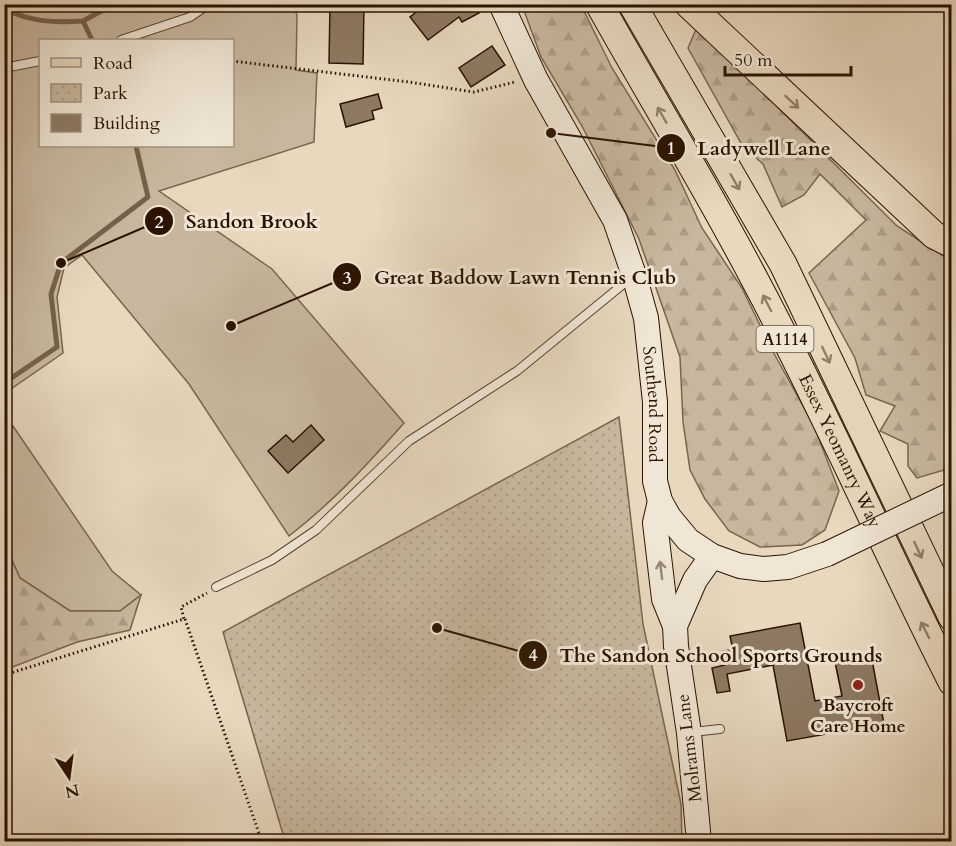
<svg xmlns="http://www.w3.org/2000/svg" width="956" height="846" viewBox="0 0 956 846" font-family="Cardo,serif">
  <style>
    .grass { fill: #c7b79e; stroke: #79654f; stroke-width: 1.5; fill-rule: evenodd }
    .forest { fill: url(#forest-firs); stroke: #79654f; stroke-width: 1.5 }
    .park { fill: url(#park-dots); stroke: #79654f; stroke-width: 1.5 }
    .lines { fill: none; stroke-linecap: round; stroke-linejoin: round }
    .stream { stroke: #75614b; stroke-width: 5 }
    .building { fill: #8d7963; stroke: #2b1300; stroke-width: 1.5 }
    .lane-casing { stroke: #5a4430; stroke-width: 10 }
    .secondary-casing { stroke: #2b1300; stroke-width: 26 }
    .primary-casing { stroke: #2b1300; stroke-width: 29 }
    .path { stroke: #2b1300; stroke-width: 3; stroke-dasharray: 1.5 3; stroke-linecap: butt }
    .lane { stroke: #efe6d5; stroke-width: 8 }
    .secondary { stroke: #efe6d5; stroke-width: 24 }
    .primary { stroke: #e7d8be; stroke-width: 27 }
    .secondary-bridge-casing { stroke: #2b1300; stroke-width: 26; stroke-linecap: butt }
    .secondary-bridge { stroke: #efe6d5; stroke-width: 24 }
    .oneway { stroke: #927f68 }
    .oneway2 { stroke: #978775 }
    .poi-dot { fill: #8f2418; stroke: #efe6d5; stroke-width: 2 }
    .labels { text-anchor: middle; stroke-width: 6; stroke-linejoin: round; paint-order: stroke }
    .shield { fill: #efe6d5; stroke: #665240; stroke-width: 1.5 }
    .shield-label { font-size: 16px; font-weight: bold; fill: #2b1300 }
    .street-label { font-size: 18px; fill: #2b1300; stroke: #efe6d5 }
    .poi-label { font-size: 18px; font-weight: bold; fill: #2b1300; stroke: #efe6d5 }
    .leader { fill: none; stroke: #2b1300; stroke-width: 2 }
    .callout-dot { fill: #2b1300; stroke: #efe6d5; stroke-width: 2 }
    .mark-label { font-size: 18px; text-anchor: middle; font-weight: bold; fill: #fff }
    .callout-label { font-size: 20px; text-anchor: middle; font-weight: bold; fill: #2b1300; stroke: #efe6d5; stroke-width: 6; stroke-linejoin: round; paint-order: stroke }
  </style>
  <defs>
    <pattern id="forest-firs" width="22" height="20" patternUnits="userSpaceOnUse" patternTransform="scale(1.5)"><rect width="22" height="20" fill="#c7b79e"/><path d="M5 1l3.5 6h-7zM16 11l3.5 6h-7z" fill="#ab9c86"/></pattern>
    <pattern id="park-dots" width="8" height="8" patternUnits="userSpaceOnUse" patternTransform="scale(1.5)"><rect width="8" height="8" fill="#c7b79e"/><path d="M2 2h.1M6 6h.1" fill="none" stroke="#ab9c86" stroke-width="1.8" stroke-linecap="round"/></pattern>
  </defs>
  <rect width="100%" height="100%" fill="#e7d8be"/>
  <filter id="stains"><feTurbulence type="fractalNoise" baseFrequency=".00333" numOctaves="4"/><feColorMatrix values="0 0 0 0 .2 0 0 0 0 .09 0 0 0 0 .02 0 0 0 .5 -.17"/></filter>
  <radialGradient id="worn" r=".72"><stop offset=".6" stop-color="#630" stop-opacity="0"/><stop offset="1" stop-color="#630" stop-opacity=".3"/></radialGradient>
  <!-- grass -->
  <path class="grass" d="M76,4L87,7L92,4L292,5L297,15L296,70L317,73L314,142L159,191L272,269L404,423C367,465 334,501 289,536L189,384L82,255L64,268L57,297L63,353L5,393V5ZM40,40H232V146H40Z
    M4,413L112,571L141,595L120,611H70L20,578L5,545Z"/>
  <!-- forest -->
  <path class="forest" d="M522,5H581L612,68L675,170L702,228L742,288L771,348L814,426L839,491L825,530L802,545L760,547L729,531L705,499L690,470L683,422L680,357L639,239L582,126L541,57Z
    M697,27L897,226L951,261V468L917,478L908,466V444L880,431L895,406L866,395L855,358L809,273L866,220L820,174L804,195L782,207L763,164L742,145L688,48Z
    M5,545L20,578L70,611H120L141,595L130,630L77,642L5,670Z"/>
  <!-- park -->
  <path class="park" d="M619,417L643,624L681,804L682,841H285L223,632Z"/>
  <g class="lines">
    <!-- stream -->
    <path class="stream" d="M4,9C32,22 54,23 83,21L92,40
      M83,21L114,4
      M4,383L57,347L51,294L61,263L148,197L136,146"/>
  </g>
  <!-- building -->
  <path class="building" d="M330,4H364L363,64L329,63Z
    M427,4H476L474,6L479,13L462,22L459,17L428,40L410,17Z
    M492,46L505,65L471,87L459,68Z
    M378,94L382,108L372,111L374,119L346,127L340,104Z
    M311,425L324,440L288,473L268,451L286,435L293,442Z
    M800,623L815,701L842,696L834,657L857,653L859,663L872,660L884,724L787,741L773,665L727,674L730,691L717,693L712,668L725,665L723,651L733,650L730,636Z"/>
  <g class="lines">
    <!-- lane casing -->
    <g class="lane-casing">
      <path id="lane" d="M121,40L190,17L209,4
        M4,68L40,61
        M216,587L272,560L316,530L409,441L517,371L632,277
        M692,732L720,729"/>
    </g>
    <!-- secondary casing -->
    <g class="secondary-casing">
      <g id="secondary">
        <path id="s1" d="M501,4L536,80L615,220L634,275L646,318L655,402V481L660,501L669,517L688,540L712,556L740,566L764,569L788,567L827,554"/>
        <path d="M660,501L655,523L664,599L675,626"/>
        <path d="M699,842L689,733L676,646L675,626L695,580L712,556"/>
      </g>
    </g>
    <!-- primary casing -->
    <g class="primary-casing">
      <g id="primary">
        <path id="s2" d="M599,4C651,97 707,188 756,282C826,413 885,550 952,682"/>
        <path d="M632,4L783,264L952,617"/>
        <path d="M688,4L934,235L952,244"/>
      </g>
    </g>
    <!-- path -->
    <path class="path" d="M232,61L409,82L474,92L515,82
      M185,619L262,842
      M4,675L184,619L181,607L207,593"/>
    <!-- lane -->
    <use href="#lane" class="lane"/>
    <!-- secondary -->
    <use href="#secondary" class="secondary"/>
    <!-- primary -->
    <use href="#primary" class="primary"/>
    <!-- secondary-bridge casing -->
    <g class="secondary-bridge-casing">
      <path id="secondary-bridge" d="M827,554L952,494"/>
    </g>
    <!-- secondary-bridge -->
    <use href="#secondary-bridge" class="secondary-bridge"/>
  </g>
  <!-- one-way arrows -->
  <defs><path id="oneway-shaft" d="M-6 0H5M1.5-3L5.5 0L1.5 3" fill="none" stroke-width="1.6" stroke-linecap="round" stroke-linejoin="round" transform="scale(1.5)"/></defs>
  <g class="oneway">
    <use href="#oneway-shaft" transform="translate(792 102) rotate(43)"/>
    <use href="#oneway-shaft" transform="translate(662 115) rotate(-120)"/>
    <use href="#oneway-shaft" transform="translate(735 182) rotate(60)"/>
    <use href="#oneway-shaft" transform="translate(767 303) rotate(-117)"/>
    <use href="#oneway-shaft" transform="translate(826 355) rotate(65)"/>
    <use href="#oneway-shaft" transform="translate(918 550) rotate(65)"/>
    <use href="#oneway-shaft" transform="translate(925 630) rotate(-117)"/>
  </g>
  <use class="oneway2" href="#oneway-shaft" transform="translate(661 570) rotate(-97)"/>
  <!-- markers -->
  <circle class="poi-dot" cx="858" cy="685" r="6"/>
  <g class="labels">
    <!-- shield labels -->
    <rect class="shield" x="756.5" y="326" width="57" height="26" rx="4.5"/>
    <g class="shield-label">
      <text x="785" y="345">A1114</text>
    </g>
    <!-- street labels -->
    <g class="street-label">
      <text dy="6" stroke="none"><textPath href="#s1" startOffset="434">Southend Road</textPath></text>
      <text dy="6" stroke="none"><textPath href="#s2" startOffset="508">Essex Yeomanry Way</textPath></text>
      <text transform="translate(689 748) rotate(-97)" y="6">Molrams Lane</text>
    </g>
    <!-- poi labels -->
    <g class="poi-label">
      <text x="858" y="711">Baycroft<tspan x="858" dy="21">Care Home</tspan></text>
    </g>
  </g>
  <!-- callouts -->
  <path class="leader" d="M551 133L671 148M61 263L159 221M231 326L347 277M437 628L533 655"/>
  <g class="callout-dot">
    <circle cx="551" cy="133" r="6"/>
    <circle cx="61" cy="263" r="6"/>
    <circle cx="231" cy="326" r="6"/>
    <circle cx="437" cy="628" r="6"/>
    <circle cx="671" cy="148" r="15"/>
    <circle cx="159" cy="221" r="15"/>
    <circle cx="347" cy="277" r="15"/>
    <circle cx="533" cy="655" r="15"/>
  </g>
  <g class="mark-label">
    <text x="671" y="154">1</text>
    <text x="159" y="228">2</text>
    <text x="347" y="284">3</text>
    <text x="533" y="661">4</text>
  </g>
  <g class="callout-label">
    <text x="764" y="155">Ladywell Lane</text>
    <text x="252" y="228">Sandon Brook</text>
    <text x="525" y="284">Great Baddow Lawn Tennis Club</text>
    <text x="721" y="662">The Sandon School Sports Grounds</text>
  </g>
  <!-- margin -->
  <rect width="956" height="846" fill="none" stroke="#e7d8be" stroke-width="24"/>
  <rect x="6" y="6" width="944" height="834" fill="none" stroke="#2b1300" stroke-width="3"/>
  <rect x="12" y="12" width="932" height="822" fill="none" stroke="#2b1300" stroke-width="1.5"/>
  <!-- legend -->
  <rect x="39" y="39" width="195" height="108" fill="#efe6d5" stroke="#a19280" stroke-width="1.5"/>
  <rect x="51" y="58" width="30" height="9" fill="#e7d8be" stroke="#a19280" stroke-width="1.5"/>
  <text x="93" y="69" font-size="18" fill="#2b1300">Road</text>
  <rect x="51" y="84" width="30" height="18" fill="url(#park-dots)" stroke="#a19280" stroke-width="1.5"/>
  <text x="93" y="99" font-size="18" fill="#2b1300">Park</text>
  <rect x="51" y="114" width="30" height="18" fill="#8d7963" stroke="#a19280" stroke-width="1.5"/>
  <text x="93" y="129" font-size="18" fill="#2b1300">Building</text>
  <!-- north arrow -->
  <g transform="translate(69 777) rotate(167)" stroke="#efe6d5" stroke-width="4.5" paint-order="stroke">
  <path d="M0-4.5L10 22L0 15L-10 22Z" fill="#2b1300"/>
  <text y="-9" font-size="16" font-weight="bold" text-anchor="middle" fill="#2b1300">N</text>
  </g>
  <!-- scale -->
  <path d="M725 66v9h126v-9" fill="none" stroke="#2b1300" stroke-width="3"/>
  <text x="734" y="66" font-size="18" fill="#2b1300" stroke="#efe6d5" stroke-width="4.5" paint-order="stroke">50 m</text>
  <rect width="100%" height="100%" filter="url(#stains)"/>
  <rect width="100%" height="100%" fill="url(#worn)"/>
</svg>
